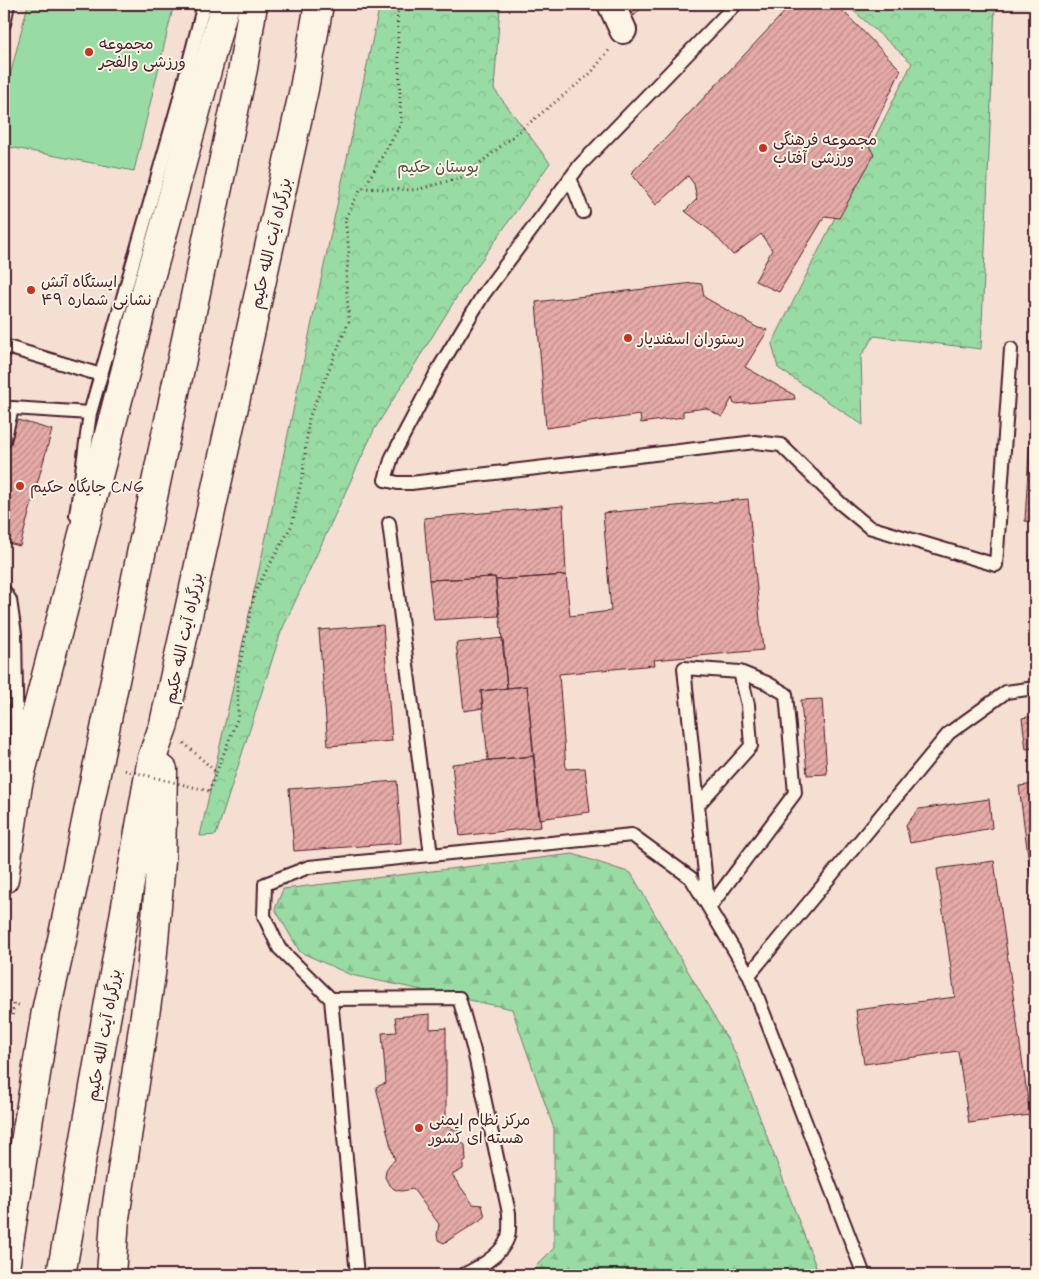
<svg xmlns="http://www.w3.org/2000/svg" width="1039" height="1279" viewBox="0 0 1039 1279" font-family="Mynerve,'Playpen Sans Arabic',sans-serif">
  <style>
    .forest { fill: url(#forest-firs); stroke: #727d68 }
    .park { fill: url(#park-crowns); stroke: #727d68 }
    .pitch { fill: #99dba5; stroke: #727d68 }
    .building { fill: url(#building-hatch); stroke: #4a1f2b }
    .lines { fill: none; stroke-linecap: round; stroke-linejoin: round }
    .lane-casing { stroke: #4a1f2b; stroke-width: 16 }
    .street-casing { stroke: #4a1f2b; stroke-width: 30 }
    .highway-casing { stroke: #4a1f2b; stroke-width: 31 }
    .path { stroke: #4a1f2b; stroke-width: 3; stroke-dasharray: 1 4; stroke-linecap: butt }
    .lane { stroke: #fcf5e5; stroke-width: 12 }
    .street { stroke: #fcf5e5; stroke-width: 26 }
    .highway { stroke: #fcf5e5; stroke-width: 28 }
    .path-bridge { stroke: #4a1f2b; stroke-width: 3; stroke-dasharray: 1 4; stroke-linecap: butt }
    .poi-dot { fill: #c8321e; stroke: #fcf5e5; stroke-width: 2 }
    .labels { text-anchor: middle; stroke-width: 4; stroke-linejoin: round; paint-order: stroke }
    .poi-label { font-size: 16px; fill: #4a1f2b; stroke: #fcf5e5; text-anchor: start }
    .park-label { font-size: 16px; fill: #5e4e4a; stroke: #fcf5e5 }
    .street-label { font-size: 16px; fill: #4a1f2b; stroke: #fcf5e5 }
  </style>
  <defs>
    <pattern id="forest-firs" width="22" height="20" patternUnits="userSpaceOnUse" patternTransform="scale(1.25)"><rect width="22" height="20" fill="#99dba5"/><path d="M5 1l3.5 6h-7zM16 11l3.5 6h-7z" fill="#85bc8e"/></pattern>
    <pattern id="park-crowns" width="20" height="18" patternUnits="userSpaceOnUse" patternTransform="scale(1.25)"><rect width="20" height="18" fill="#99dba5"/><path d="M2 6a3 3 0 1 1 6 0M12 15a3 3 0 1 1 6 0" fill="none" stroke="#85bc8e"/></pattern>
    <pattern id="building-hatch" width="6" height="6" patternUnits="userSpaceOnUse" patternTransform="scale(1.25)"><rect width="6" height="6" fill="#e5aaa7"/><path d="M-1 1l2-2M0 6l6-6M5 7l2-2" fill="none" stroke="#bc8a88"/></pattern>
  </defs>
  <rect width="100%" height="100%" fill="#f5ded2"/>
  <filter id="ink" filterUnits="userSpaceOnUse"><feTurbulence type="fractalNoise" baseFrequency=".02" numOctaves="2"/><feDisplacementMap in="SourceGraphic" scale="10" xChannelSelector="R" yChannelSelector="G"/><feConvolveMatrix kernelMatrix="1 2 1 2 8 2 1 2 1" color-interpolation-filters="sRGB"/></filter>
  <g filter="url(#ink)">
    <!-- forest -->
    <path class="forest" d="M573,854L631,873L736,1054L819,1275H527L554,1248V1129L512,1009L351,975L300,952L275,909L283,889Z"/>
    <!-- park -->
    <path class="park" d="M380,4H508L500,8L494,89L550,163L468,279L374,430L281,632L216,835L200,836L263,551Z
      M846,4H995L981,349L874,336L861,356L863,425L778,368L772,344L912,63Z"/>
    <!-- pitch -->
    <path class="pitch" d="M28,4H174L134,171L4,146V100Z"/>
    <!-- building -->
    <path class="building" d="M628,4H645L634,16Z
      M792,4H836L901,70L867,142L874,155L839,218L825,216L779,292L755,281L772,250L761,234L733,255L712,232L685,211L697,199L694,184L688,176L656,205L631,173L667,137Z
      M693,283L702,284L704,297L758,328L768,330L745,367L794,395L795,399L734,404L732,398L722,417L706,408L683,411V417L641,423L640,415L546,428L536,302Z
      M1035,351V522L1025,521Z
      M4,416L52,430L20,546L4,542Z
      M748,499L763,650L654,660L655,665L559,674L566,769L585,768L590,812L539,819L527,686L507,688L496,580L566,575L570,616L611,611L603,513Z
      M563,506L566,575L496,580L495,577L429,580L424,518Z
      M495,577L499,616L434,620L429,580Z
      M383,625L392,741L328,746L319,630Z
      M503,638L507,688L481,691L483,708L464,711L456,643Z
      M527,686L534,756L488,760L481,691Z
      M822,699L827,774L807,775L801,700Z
      M1035,716V748L1026,749L1022,718Z
      M534,756L541,827L460,836L452,764Z
      M397,781L401,843L294,851L289,789Z
      M1035,784V909L1019,786Z
      M989,799L992,828L910,843L906,825L919,809Z
      M994,861L1030,1115L969,1123L958,1051L864,1064L856,1010L955,997L937,869Z
      M430,1014V1029L446,1028V1126L459,1131V1141L465,1145L466,1161L463,1163V1169L452,1175L473,1204L482,1205L485,1217L444,1243L438,1240L437,1235L439,1224L413,1189L401,1191L394,1189L388,1183L385,1177L386,1170L390,1164L395,1160L392,1151L376,1087L386,1083L382,1033L397,1032L395,1017Z"/>
    <g class="lines">
      <!-- lane casing -->
      <g class="lane-casing">
        <path id="lane" d="M736,4L580,165L483,295L439,368L392,457L385,480L398,483H411L755,442L781,445L840,503L869,527L996,565L1011,349
          M4,24L8,4
          M570,178L583,212
          M4,346L101,375
          M4,441L12,408L90,413L178,105L204,4
          M76,515L90,413
          M389,523L431,855
          M4,591L10,600L15,634L17,749
          M698,805L751,746L748,705L740,672L684,668L708,903
          M709,908L795,793L786,694L767,683L740,672
          M749,975L949,733L1006,692L1035,688
          M331,999L459,998L474,1051L509,1213C509,1220 510,1229 508,1237C502,1255 480,1267 463,1275
          M357,1275L331,999L279,948L264,916L265,884L309,867L632,835L691,878L749,975L864,1275"/>
      </g>
      <!-- street casing -->
      <g class="street-casing">
        <path id="street" d="M611,4L623,30"/>
      </g>
      <!-- highway casing -->
      <g class="highway-casing">
        <path id="highway" d="M4,879L18,784L147,288L164,229L225,4
          M4,1274L46,1011L63,935L132,597L243,68L253,4
          M61,1275L152,758L164,724L304,89L319,4
          M111,1275L115,1218L151,974L161,861L163,770"/>
      </g>
      <!-- path -->
      <path class="path" d="M364,188L401,124L397,4
        M184,743L217,773
        M209,791L238,717V673L255,591L292,525L303,473L309,418L349,321L346,281L349,250L345,219L361,188L416,190L463,177L591,73L609,50
        M4,1016L12,1017L14,1004L22,1006"/>
      <!-- lane -->
      <use href="#lane" class="lane"/>
      <!-- street -->
      <use href="#street" class="street"/>
      <!-- highway -->
      <use href="#highway" class="highway"/>
      <!-- path-bridge -->
      <path class="path-bridge" d="M125,770L209,791"/>
    </g>
  </g>
  <!-- markers -->
  <g class="poi-dot">
    <circle cx="89" cy="52" r="5"/>
    <circle cx="763" cy="148" r="5"/>
    <circle cx="31" cy="290" r="5"/>
    <circle cx="628" cy="338" r="5"/>
    <circle cx="20" cy="486" r="5"/>
    <circle cx="419" cy="1128" r="5"/>
  </g>
  <g class="labels">
    <!-- poi labels -->
    <g class="poi-label">
      <text x="99" y="49">مجموعه<tspan x="99" dy="18">ورزشی والفجر</tspan></text>
      <text x="773" y="145">مجموعه فرهنگی<tspan x="773" dy="18">ورزشی آفتاب</tspan></text>
      <text x="41" y="287">ایستگاه آتش<tspan x="41" dy="18">نشانی شماره ۴۹</tspan></text>
      <text x="638" y="344">رستوران اسفندیار</text>
      <text x="30" y="492">جایگاه حکیم CNG</text>
      <text x="429" y="1125">مرکز نظام ایمنی<tspan x="429" dy="18">هسته ای کشور</tspan></text>
    </g>
    <!-- park labels -->
    <g class="park-label">
      <text x="438" y="172">بوستان حکیم</text>
    </g>
    <!-- street labels -->
    <g class="street-label">
      <text transform="translate(270 243) rotate(-77)" y="6">بزرگراه آیت الله حکیم</text>
      <text transform="translate(183 638) rotate(-78)" y="6">بزرگراه آیت الله حکیم</text>
      <text transform="translate(103 1035) rotate(-80)" y="6">بزرگراه آیت الله حکیم</text>
    </g>
  </g>
  <!-- margin -->
  <rect width="1039" height="1279" fill="none" stroke="#fcf5e5" stroke-width="20"/>
  <rect x="10" y="10" width="1019" height="1259" fill="none" stroke="#4a1f2b" stroke-width="2" filter="url(#ink)"/>
</svg>
